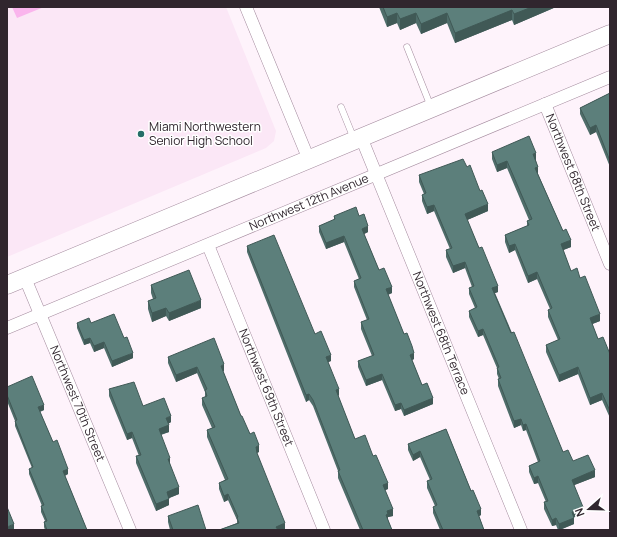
<svg xmlns="http://www.w3.org/2000/svg" width="617" height="537" viewBox="0 0 617 537" font-family="Manrope,sans-serif">
  <style>
    .built { fill: #fbe7f6 }
    .green { fill: #fab5ed }
    .lines { fill: none; stroke-linecap: round; stroke-linejoin: round }
    .lane-casing { stroke: #a58c9f; stroke-width: 7 }
    .street-casing { stroke: #a58c9f; stroke-width: 13 }
    .secondary-casing { stroke: #a58c9f; stroke-width: 19 }
    .lane { stroke: #fff; stroke-width: 6 }
    .street { stroke: #fff; stroke-width: 12 }
    .secondary { stroke: #fff; stroke-width: 18 }
    .wall { fill: #4f6d6a }
    .shaded-wall { fill: #405956 }
    .building { fill: #5c7f7b; stroke: #405956 }
    .poi-dot { fill: #246e68; stroke: #fff; stroke-width: 1.5 }
    .labels { text-anchor: middle; stroke-width: 3; stroke-linejoin: round; paint-order: stroke }
    .poi-label { font-size: 12px; fill: #30262e; stroke: #fff; text-anchor: start }
    .street-label { font-size: 12px; fill: #30262e; stroke: #fff }
  </style>
  <rect width="100%" height="100%" fill="#fef3fb"/>
  <!-- built -->
  <path class="built" d="M7,7H226L276,131L274,141L266,148L7,257Z"/>
  <!-- green -->
  <path class="green" d="M12,7H44L17,18Z"/>
  <g class="lines">
    <!-- lane casing -->
    <g class="lane-casing">
      <path id="lane" d="M407,47L431,107
        M341,107L354,139"/>
    </g>
    <!-- street casing -->
    <g class="street-casing">
      <g id="street">
        <path d="M246,7L309,160"/>
        <path id="s1" d="M545,104L610,264"/>
        <path id="s2" d="M361,137L521,530"/>
        <path id="s3" d="M208,245L324,530"/>
        <path id="s4" d="M25,278L130,530"/>
        <path id="s5" d="M7,328L610,77"/>
      </g>
    </g>
    <!-- secondary casing -->
    <g class="secondary-casing">
      <path id="secondary" d="M7,285L610,34"/>
    </g>
    <!-- lane -->
    <use href="#lane" class="lane"/>
    <!-- street -->
    <use href="#street" class="street"/>
    <!-- secondary -->
    <use href="#secondary" class="secondary"/>
  </g>
  <!-- wall -->
  <path class="wall" d="M379,7H556L514,25L512,20L455,43L447,23L421,34L416,23L400,30L397,23L387,27Z
    M610,93V167L596,132L590,135L580,114V108Z
    M492,152L536,160L538,174L563,231L571,247L563,250L571,271L580,278L600,321L592,324L598,339L610,354V418L602,400L590,405L578,374L559,382L546,352V345L558,340L548,317V310L550,309L537,279L528,283L515,250L509,253L505,242V235L527,226V221L529,220L507,168L497,172L492,159Z
    M467,167L488,211L467,220L498,292L495,293L563,452L573,461L595,477L574,485L583,513L574,517V524L560,530H558L556,525L552,526L544,509V502H546L538,483L534,484L529,472V466L538,462L526,430L523,431L521,425L514,428L498,386V379H499L497,374V368L483,335L478,337L469,317V311L475,308L469,294V288L472,287L465,268L453,273L446,257V250L450,249L434,211L427,214L422,201V195L424,194L419,182V175Z
    M334,216H359L368,232L364,234L379,270L392,293L388,295L404,334L414,359L412,360L422,385L433,404L404,416L401,409L395,411L382,380L366,386L358,367V361L372,356L361,329V322L367,320L354,287V281L359,279L344,242L326,249L319,232V226L334,220Z
    M247,246L315,334L331,361L328,362L339,395L338,396L355,439L373,456L388,489L385,490L393,516L388,517V520L392,530H360L338,478V471L313,406L309,400L306,402L247,252Z
    M151,285L201,308L169,321L166,316L152,322L148,309V301L153,299L151,293Z
    M77,323H91L133,358L112,367L104,348L94,352L90,343L84,345L77,328Z
    M168,357L224,371H223L241,416L259,452L257,453L285,530H219L237,523V520L228,500L224,502L219,489V483L225,480L207,437V430L212,428L202,405V398L205,397V392L197,373L176,382L168,363Z
    M7,387L44,410L40,412L53,442L68,474L65,476L87,530H45L44,527V522L45,521L41,512V506H42L29,474V469L32,468L15,426V421L7,401Z
    M109,389L143,406L171,422L168,424L169,432L161,435L179,494L169,498V505L156,511L136,463V456H139L132,438L127,440L109,396Z
    M446,429L481,515L479,516L484,530H440L433,513V507L435,506L427,488V481L430,480L420,457L413,461L408,450V444Z
    M168,516L206,530H170L168,522Z"/>
  <!-- shaded-wall -->
  <path class="shaded-wall" d="M532,7H556L514,25V14Z
    M512,10V20L455,43V33Z
    M397,13V23L387,27V17Z
    M416,13V23L400,30V19Z
    M447,13V23L421,34V24Z
    M596,125V132L590,135V128Z
    M536,153V160L533,161V154Z
    M507,161V168L497,172V165Z
    M538,167V174L535,168Z
    M488,204V211L465,221V214Z
    M434,205V211L427,214V207Z
    M368,226V232L362,235V229Z
    M344,236V242L326,249V243Z
    M571,240V247L561,251V244Z
    M515,244V250L509,253V246Z
    M465,262V268L453,273V266Z
    M537,272V279L528,283V276Z
    M498,286V292L492,294V288Z
    M392,287V293L386,295V289Z
    M201,300V308L169,321V313Z
    M166,308V316L152,322V313Z
    M600,314V321L590,325V318Z
    M483,329V335L478,337V331Z
    M90,338V343L84,345V340Z
    M104,342V348L94,352V346Z
    M133,353V358L112,367V361Z
    M414,353V359L410,361V355Z
    M331,355V361L326,363V357Z
    M224,364V371L221,372V366Z
    M197,367V373L176,382V375Z
    M578,367V374L559,382V375Z
    M382,374V380L366,386V380Z
    M339,389V395L336,397V390Z
    M602,393V400L590,405V398Z
    M309,394V400L306,402V395Z
    M433,398V404L404,416V410Z
    M401,403V409L395,411V405Z
    M44,405V410L38,412V407Z
    M171,416V422L166,425V418Z
    M521,419V425L514,428V421Z
    M526,424V430L523,431V425Z
    M169,425V432L159,435V429Z
    M132,432V438L127,440V434Z
    M259,445V452L256,453V447Z
    M420,451V457L413,461V455Z
    M170,458V465L168,466V459Z
    M68,469V474L63,476V471Z
    M595,470V477L572,486V480Z
    M538,476V483L534,484V478Z
    M388,483V489L383,491V485Z
    M179,487V494L167,499V492Z
    M228,494V500L224,502V496Z
    M169,499V505L156,511V504Z
    M583,507V513L572,518V512Z
    M393,509V516L388,517V520L386,515L387,511Z
    M481,509V515L477,517V511Z
    M556,518V525L552,526V520Z
    M574,518V524L559,530V524Z
    M285,523V530H276V527Z
    M14,524V529L12,530H7V527Z"/>
  <!-- building -->
  <path class="building" d="M383,7H532L514,14L512,10L455,33L447,13L421,24L416,13L400,19L397,13L387,17Z
    M610,93V161L596,125L590,128L580,108Z
    M529,136L536,153L533,154L538,167L535,168L563,231L566,229L571,240L561,244L571,271L577,268L580,278L585,276L600,314L590,318L598,339L603,337L610,354V411L602,393L590,398L578,367L559,375L546,345L560,339L548,310L552,308L537,272L528,276L515,244L509,246L505,235L529,225L527,221L532,219L507,161L497,165L492,152Z
    M463,159L467,167L470,165L480,191L482,190L488,204L465,214L479,248L482,247L498,286L492,288L511,333L514,332L563,452L568,450L573,461L588,455L595,470L572,480L583,507L572,512L574,518L559,524L556,518L552,520L544,502L548,501L538,476L534,478L529,466L540,461L526,424L523,425L521,419L514,421L498,379L501,378L497,368L499,367L483,329L478,331L469,311L477,307L469,288L474,286L465,262L453,266L446,250L452,248L434,205L427,207L422,195L426,193L419,175Z
    M356,207L359,216L364,214L368,226L362,229L379,270L384,268L392,287L386,289L404,334L407,333L412,346L414,353L410,355L422,385L427,383L433,398L404,410L401,403L395,405L382,374L366,380L358,361L374,355L361,322L369,319L354,281L361,278L344,236L326,243L319,226L335,219L334,216Z
    M274,235L315,334L321,331L331,355L326,357L339,389L336,390L355,439L365,435L373,456L376,455L388,483L383,485L393,509L387,511L388,514L386,515L392,530H363L338,471L340,470L313,400L309,394L306,395L247,246Z
    M189,270L201,300L169,313L166,308L152,313L148,301L156,298L151,285Z
    M114,314L124,338L127,337L133,353L112,361L104,342L94,346L90,338L84,340L77,323L89,318L91,323Z
    M214,338L224,364L221,366L241,416H242L250,434L254,432L259,445L256,447L257,453L285,523L276,527L278,530H219L239,523L237,518L238,517L228,494L224,496L219,483L228,479L207,430L215,427L202,398L207,396L205,390L207,389L197,367L176,375L168,357Z
    M32,376L44,405L38,407L53,442L57,440L68,469L63,471L87,530H47L44,522L47,521L41,506L44,505L29,469L33,467L15,421L17,420L7,395V387Z
    M134,382L143,406L164,398L171,416L166,418L169,425L159,429L170,458L168,459L179,487L167,492L169,499L156,504L136,456L141,455L132,432L127,434L109,389Z
    M446,429L471,491L473,490L481,509L477,511L484,530H443L433,507L437,505L427,481L432,479L420,451L413,455L408,444Z
    M198,505L206,530H173L168,516Z
    M7,507L14,524L7,527Z"/>
  <!-- markers -->
  <circle class="poi-dot" cx="141" cy="134" r="4"/>
  <g class="labels">
    <!-- poi labels -->
    <g class="poi-label">
      <text x="149" y="131">Miami Northwestern<tspan x="149" dy="14">Senior High School</tspan></text>
    </g>
    <!-- street labels -->
    <g class="street-label">
      <text dy="4" stroke="none"><textPath href="#s1" startOffset="74">Northwest 68th Street</textPath></text>
      <text dy="4" stroke="none"><textPath href="#s5" startOffset="327">Northwest 12th Avenue</textPath></text>
      <text dy="4" stroke="none"><textPath href="#s2" startOffset="212">Northwest 68th Terrace</textPath></text>
      <text dy="4" stroke="none"><textPath href="#s3" startOffset="154">Northwest 69th Street</textPath></text>
      <text dy="4" stroke="none"><textPath href="#s4" startOffset="136">Northwest 70th Street</textPath></text>
    </g>
  </g>
  <!-- border -->
  <rect width="617" height="537" fill="none" stroke="#30262e" stroke-width="16"/>
  <!-- north arrow -->
  <g transform="translate(589 509) rotate(250)" stroke="#ffffff" stroke-width="3" paint-order="stroke">
  <path d="M0-3L7 15L0 10L-7 15Z" fill="#30262e"/>
  <text y="-6" font-size="11" font-weight="bold" text-anchor="middle" fill="#30262e">N</text>
  </g>
</svg>
